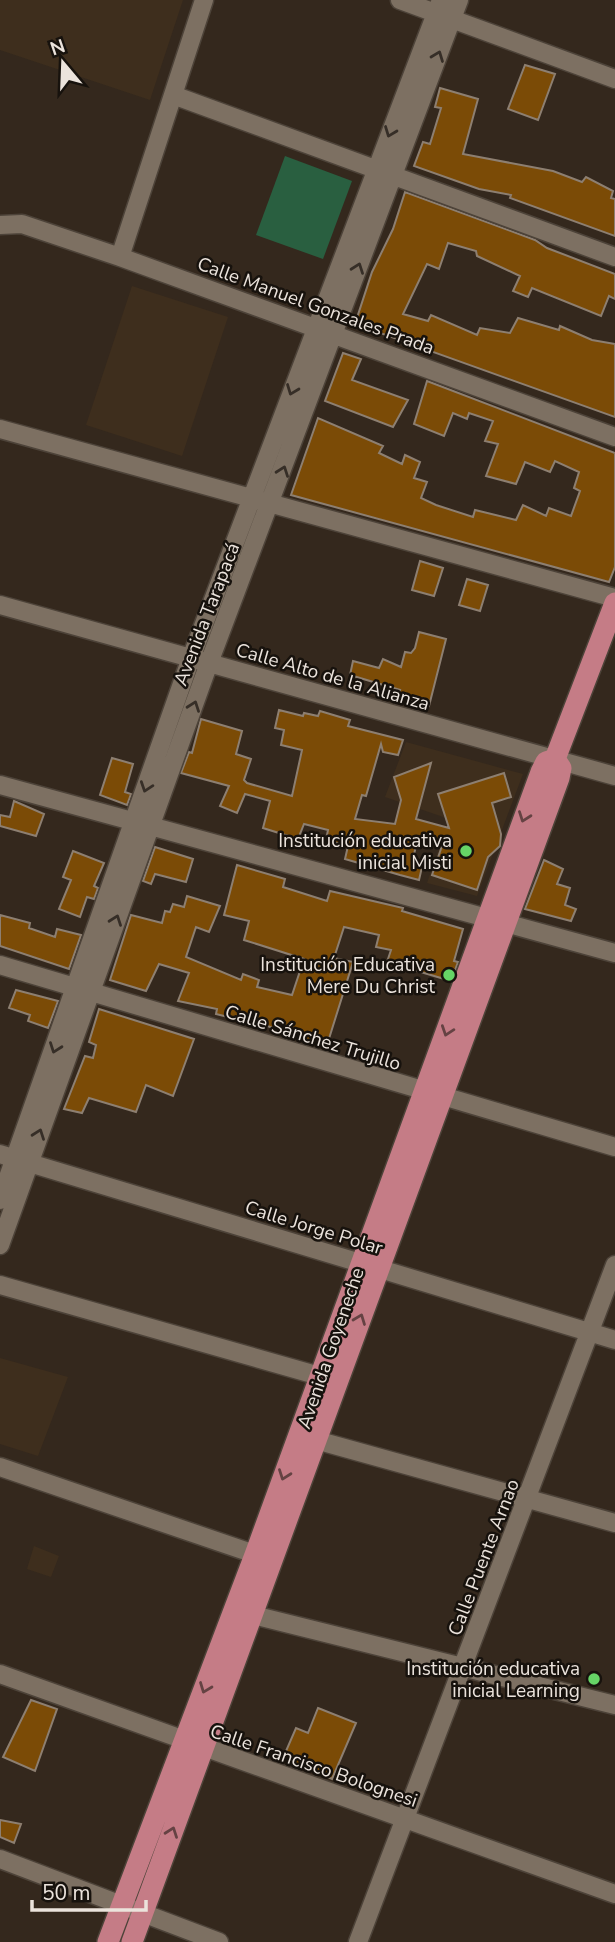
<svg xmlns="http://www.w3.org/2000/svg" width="615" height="1942" viewBox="0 0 615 1942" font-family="'Nunito Sans',sans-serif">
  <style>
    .built { fill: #3e2e1d }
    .green { fill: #295f40 }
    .building { fill: #7b4b06; stroke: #8d7f71; stroke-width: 2 }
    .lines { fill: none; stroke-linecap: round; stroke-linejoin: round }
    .minor-casing { stroke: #4d4339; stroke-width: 21 }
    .major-casing { stroke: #4d4339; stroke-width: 24 }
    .minor { stroke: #7d7062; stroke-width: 18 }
    .major { stroke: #c57c86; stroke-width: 21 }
    .oneway { stroke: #362e27 }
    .oneway2 { stroke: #654243 }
    .poi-dot { fill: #66d466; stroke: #17120d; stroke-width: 2.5 }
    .labels { text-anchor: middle; stroke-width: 5; stroke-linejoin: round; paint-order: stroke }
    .street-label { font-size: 19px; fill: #ebe3dc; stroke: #17120d }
    .poi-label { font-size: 19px; fill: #ebe3dc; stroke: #17120d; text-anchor: end }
  </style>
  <rect width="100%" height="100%" fill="#34281d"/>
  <!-- built -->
  <path class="built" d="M0,0H183L150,100L0,50Z
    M132,286L228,317L182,456L86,425Z
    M406,742L523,774L477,896L427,883L449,819L385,797Z
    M0,1358L68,1377L38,1456L0,1444Z
    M34,1546L59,1556L51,1577L27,1569Z"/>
  <!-- green -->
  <path class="green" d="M285,156L352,181L323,259L256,235Z"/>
  <!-- building -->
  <path class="building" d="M525,65L555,74L538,120L508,109Z
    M440,88L478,99L463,154L553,171L582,182L586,177L613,191L611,198L615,199V236L510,198L511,195L479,189L414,166L423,142L430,144L441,108L435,107Z
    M405,192L535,240L547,248L615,274V299L609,296L601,316L532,288L528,297L513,291L520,276L477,256L476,251L448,243L439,269L427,264L403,314L428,321L431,315L477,335L480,328L510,333L518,318L559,330L560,326L592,340L615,344V417L355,324L372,272L393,229Z
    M343,353L361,359L352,380L408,400L393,427L325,401Z
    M427,381L615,453V567L609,582L291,495L318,418L383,446L379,453L402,464L405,455L420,462L414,478L427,482L421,498L436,505L473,517L475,510L516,520L523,505L546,516L549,508L571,516L580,491L574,488L579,472L555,461L550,472L525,462L516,484L486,476L498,444L485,441L493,421L469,413L467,419L453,413L444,436L414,424Z
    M420,561L443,568L434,596L412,590Z
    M467,579L488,585L480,611L459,605Z
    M419,632L446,639L429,706L397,697L400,690L350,675L353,661L379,668L383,659L401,667L405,652L411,653L415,648Z
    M279,710L303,716L304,713L318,716L320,711L350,720L348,726L403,740L398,755L383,752L381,744L366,796L362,795L355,819L395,824L401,800L394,777L431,763L416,819L449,828L438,794L504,773L511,797L492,803L501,834L500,846L488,857L477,890L432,875L443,843L418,836L412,864L422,867L419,880L400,875L345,859L348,846L326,840L328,830L304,824L298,839L263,828L270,801L245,794L237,813L220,806L229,786L181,773L189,752L192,753L201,719L242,731L236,754L251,759L244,780L247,783L292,796L302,750L281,745L284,730L275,728Z
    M112,758L133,764L125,792L131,794L127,805L100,795Z
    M14,801L44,814L36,836L0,826V815L10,817Z
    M155,847L193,859L186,882L155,874L151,884L143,881Z
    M73,851L104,863L94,886L98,888L94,899L87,897L80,917L59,909L71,880L63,877Z
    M544,860L563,869L557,884L570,888L565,905L576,909L571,921L525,909Z
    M237,865L285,879L283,887L327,901L330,891L403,908L402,911L463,929L454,961L458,962L451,981L387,962L391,950L376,947L379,935L344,927L334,958L353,962L327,1045L280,1033L281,1031L249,1019L248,1022L216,1014L217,1009L178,1001L189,973L159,964L146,991L110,980L131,915L162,923L165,911L170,912L173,904L184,907L187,896L220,906L209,932L196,927L186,957L241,980L243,974L259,980L257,987L292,995L304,959L244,940L249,921L224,915Z
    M0,915L30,923L29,928L55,937L57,929L81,935L69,969L0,946Z
    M16,990L58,1001L48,1028L28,1021L30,1015L9,1008Z
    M99,1009L194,1039L173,1096L146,1085L136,1112L89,1098L82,1113L64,1109L85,1056L93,1058L96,1045L89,1042Z
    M31,1700L57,1709L35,1771L3,1757Z
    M318,1708L356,1723L332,1779L283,1758L296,1728L308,1733Z
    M0,1820L21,1824L14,1843L0,1837Z"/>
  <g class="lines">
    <!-- minor casing -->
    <g class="minor-casing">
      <path id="minor" d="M400,0L615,79
        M173,95L615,257
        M0,225L22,224L120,257L615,437
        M120,257L204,0
        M0,429L615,598
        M0,605L615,776
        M0,785L615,953
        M0,965L615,1147
        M0,1154L615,1340
        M0,1200L191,658L441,0
        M0,1245L209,663L459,0
        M0,1285L330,1379
        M305,1437L615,1523
        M0,1467L266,1558
        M253,1615L615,1705
        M0,1674L615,1894
        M0,1859L219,1942
        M358,1942L615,1265"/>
    </g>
    <!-- major casing -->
    <g class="major-casing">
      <path id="major" d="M108,1942L255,1555L541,772L546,762L555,759L615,603
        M132,1942L559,778L561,768L555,759"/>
    </g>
    <!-- minor -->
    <use href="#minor" class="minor"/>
    <!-- major -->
    <use href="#major" class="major"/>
  </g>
  <!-- one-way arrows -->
  <defs><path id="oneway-chevron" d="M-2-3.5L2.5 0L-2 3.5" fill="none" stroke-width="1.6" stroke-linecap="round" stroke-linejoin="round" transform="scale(1.75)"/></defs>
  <g class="oneway">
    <use href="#oneway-chevron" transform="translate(438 56) rotate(-69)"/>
    <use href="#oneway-chevron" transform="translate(390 132) rotate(111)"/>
    <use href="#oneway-chevron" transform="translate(358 268) rotate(-70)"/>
    <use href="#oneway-chevron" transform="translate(292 390) rotate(111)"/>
    <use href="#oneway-chevron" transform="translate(283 471) rotate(-70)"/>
    <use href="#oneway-chevron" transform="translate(194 706) rotate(-70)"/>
    <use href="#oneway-chevron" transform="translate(146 787) rotate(109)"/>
    <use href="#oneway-chevron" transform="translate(116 920) rotate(-70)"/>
    <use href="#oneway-chevron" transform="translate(55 1048) rotate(110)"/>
    <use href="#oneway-chevron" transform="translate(39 1134) rotate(-70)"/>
  </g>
  <g class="oneway2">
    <use href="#oneway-chevron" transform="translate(524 817) rotate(110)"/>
    <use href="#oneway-chevron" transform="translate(447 1031) rotate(109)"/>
    <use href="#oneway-chevron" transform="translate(360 1319) rotate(-69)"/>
    <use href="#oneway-chevron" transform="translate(284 1475) rotate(110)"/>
    <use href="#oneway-chevron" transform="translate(205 1688) rotate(111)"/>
    <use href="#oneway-chevron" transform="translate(172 1832) rotate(-70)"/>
  </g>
  <!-- markers -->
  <g class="poi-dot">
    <circle cx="466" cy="851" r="7"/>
    <circle cx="449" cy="975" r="7"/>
    <circle cx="594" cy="1679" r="7"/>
  </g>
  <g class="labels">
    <!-- street labels -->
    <g class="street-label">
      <text transform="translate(316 305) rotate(20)" y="7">Calle Manuel Gonzales Prada</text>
      <text transform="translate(206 614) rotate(-69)" y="7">Avenida Tarapacá</text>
      <text transform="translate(333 676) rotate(16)" y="7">Calle Alto de la Alianza</text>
      <text transform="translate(313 1037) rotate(17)" y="7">Calle Sánchez Trujillo</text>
      <text transform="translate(314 1227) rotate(17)" y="7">Calle Jorge Polar</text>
      <text transform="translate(330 1348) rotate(-71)" y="7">Avenida Goyeneche</text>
      <text transform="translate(483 1557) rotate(-69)" y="7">Calle Puente Arnao</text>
      <text transform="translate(314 1765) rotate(19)" y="7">Calle Francisco Bolognesi</text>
    </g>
    <!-- poi labels -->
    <g class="poi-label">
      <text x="452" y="847">Institución educativa<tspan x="452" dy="22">inicial Misti</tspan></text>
      <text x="435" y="971">Institución Educativa<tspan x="435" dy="22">Mere Du Christ</tspan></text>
      <text x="580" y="1675">Institución educativa<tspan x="580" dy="22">inicial Learning</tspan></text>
    </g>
  </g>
  <!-- north arrow -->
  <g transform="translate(63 63) rotate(341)" stroke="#17120d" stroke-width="5" paint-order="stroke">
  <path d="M0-5L12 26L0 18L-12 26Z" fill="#ebe3dc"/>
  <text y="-10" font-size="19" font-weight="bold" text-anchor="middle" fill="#ebe3dc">N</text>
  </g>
  <!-- scale -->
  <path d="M32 1900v10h114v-10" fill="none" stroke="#ebe3dc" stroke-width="3.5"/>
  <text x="42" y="1900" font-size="21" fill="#ebe3dc" stroke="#17120d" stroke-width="5" paint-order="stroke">50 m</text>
</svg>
